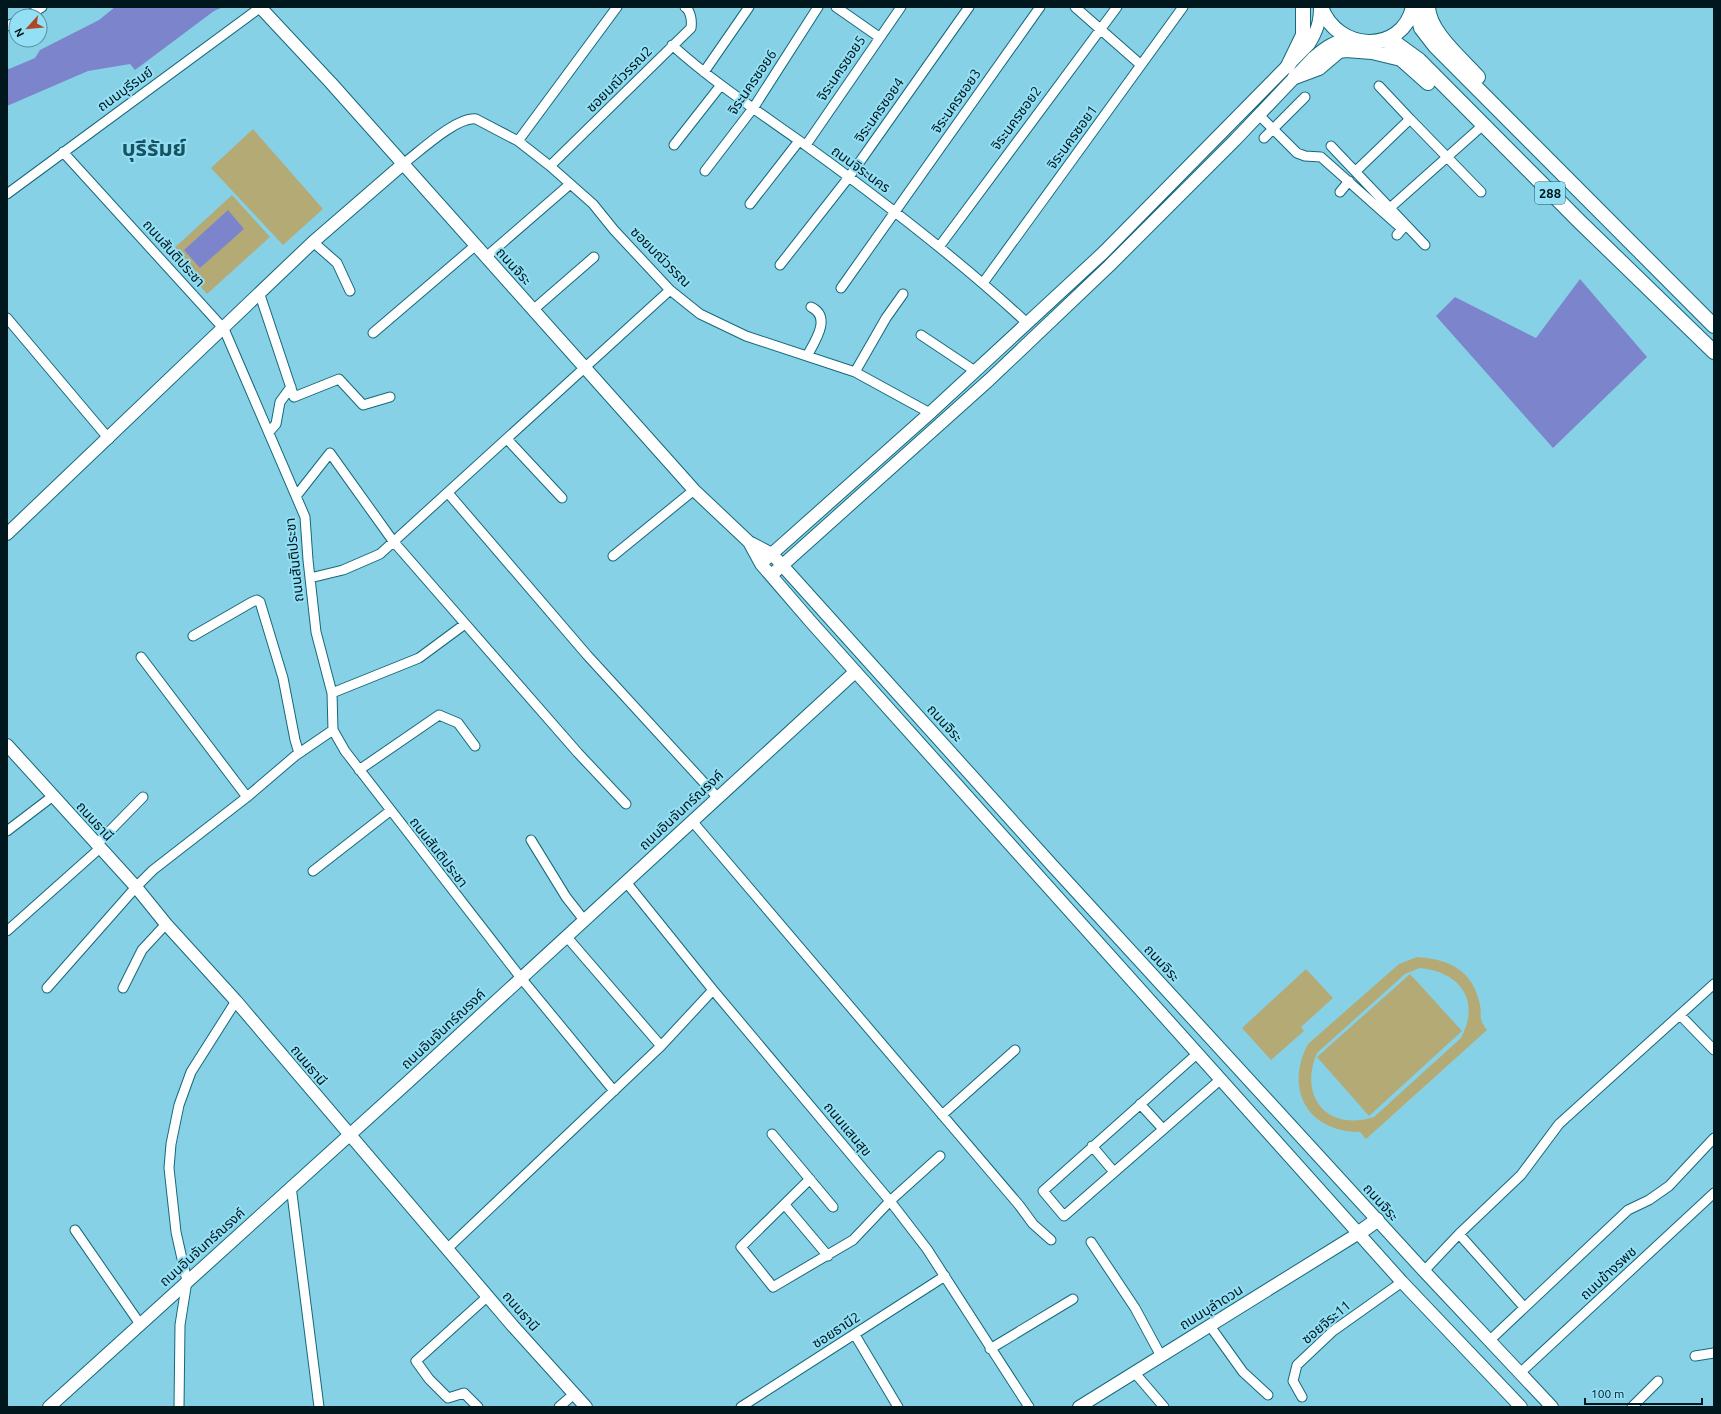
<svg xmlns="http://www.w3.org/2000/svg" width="1721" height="1414" viewBox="0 0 1721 1414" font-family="Ubuntu,'Noto Sans Thai',sans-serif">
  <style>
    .green { fill: #b4aa76; fill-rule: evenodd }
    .water { fill: #7c85cc }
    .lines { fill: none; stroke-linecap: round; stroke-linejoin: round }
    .street-casing { stroke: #15687b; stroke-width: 11 }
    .secondary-casing { stroke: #15687b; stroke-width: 14 }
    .primary-casing { stroke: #15687b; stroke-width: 16 }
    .street { stroke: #fff; stroke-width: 9 }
    .secondary { stroke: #fff; stroke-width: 12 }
    .primary { stroke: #fff; stroke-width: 14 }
    .labels { text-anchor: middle; stroke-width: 4; stroke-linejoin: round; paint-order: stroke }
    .shield { fill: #93dff4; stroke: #2d535e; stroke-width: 1 }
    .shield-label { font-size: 13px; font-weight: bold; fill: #01171e }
    .street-label { font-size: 14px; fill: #01171e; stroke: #93dff4 }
    .town-label { font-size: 22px; font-weight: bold; fill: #175361; stroke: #93dff4 }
  </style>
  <rect width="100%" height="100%" fill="#87d1e7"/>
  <!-- green -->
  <path class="green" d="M253,129L323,209L283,245L211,168Z
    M232,195L270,237L207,294L170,252Z
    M1417,957C1449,959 1473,970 1480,1005C1482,1018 1478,1018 1487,1030L1366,1139L1360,1132C1308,1132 1284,1090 1308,1044L1399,964ZM1420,968C1460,972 1481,1000 1461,1038L1374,1117C1328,1132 1298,1097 1317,1053L1405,974Z
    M1306,969L1333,998L1301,1027L1304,1031L1271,1060L1242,1028Z
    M1410,974L1462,1031L1369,1116L1317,1057Z"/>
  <!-- water -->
  <path class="water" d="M115,7L221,8L214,11L135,70L130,64L88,71L7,106V68L9,69L35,58L40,50L99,20Z
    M228,210L244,229L200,268L184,250Z
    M1580,279L1647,357L1553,448L1436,316L1455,297L1536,338Z"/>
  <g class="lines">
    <!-- street casing -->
    <g class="street-casing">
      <path id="street" d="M836,7L879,37
        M1075,7L1141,65
        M28,16L42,7
        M7,26L16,22
        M672,45C714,83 762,114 808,147C884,202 958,259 1027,323
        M704,72L749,7
        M1379,86L1410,119
        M1259,115L1297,153L1305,156L1321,157L1402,229L1397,235
        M1264,138L1305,97
        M518,141L617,7
        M674,145L721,85
        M806,145L901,7
        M1331,146L1425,245
        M63,152L224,329L305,517L308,560L316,632L332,693L333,730L345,751L521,978L614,1091
        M403,164C419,152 457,116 476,119L518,141L550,166L593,204L614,230L670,290L700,314L746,336L855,372L930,413
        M550,166L691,28C692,21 691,11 685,7
        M705,171L754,107L818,7
        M1356,171L1410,119L1481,192
        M1340,192L1349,181
        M7,194L261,7
        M750,204L799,141
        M1391,207L1482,126
        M313,242L337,263L350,291
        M939,247L1117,7
        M486,257L569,185
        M780,265L849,177L969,7
        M983,283L1183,7
        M841,288L1040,7
        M260,295L294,397L339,379L363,405L390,397
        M533,310L594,257
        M7,318L109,439
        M373,333L476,245
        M921,335L975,371
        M807,356C815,341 832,317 811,307
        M855,372L886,318L903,294
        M269,432L276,424L280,402L291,387
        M507,439L562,498
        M448,493L587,655L718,798
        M297,495L330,453L393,541L578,753L626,804
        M613,556L694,490
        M310,578L343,570L380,554L670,290
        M193,636L252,602L257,600L260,602L283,678L295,740L299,753
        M141,657L247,797
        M332,693L419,658L465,624
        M359,770L439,715L458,723L475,746
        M692,821L1019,1205L1033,1224L1051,1240
        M7,831L53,796
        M531,840L566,897L584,920
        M96,845L143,797
        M313,871L390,811
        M626,882L713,990L890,1201L927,1249L1029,1407
        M7,931L99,849
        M566,936L661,1046
        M47,988L136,887L153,870L247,797L295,756L333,730
        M123,988L142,950L166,924
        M1680,1015L1714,1050
        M1198,1053L1043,1191L1064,1216L1221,1079
        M1140,1104L1163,1129
        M942,1115L1015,1050
        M772,1134L833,1207
        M1092,1146L1114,1172
        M810,1179L741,1247L773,1287L853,1240L890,1201L940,1156
        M291,1186L319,1407
        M785,1205L828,1256
        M75,1230L140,1324
        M1091,1242L1135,1308L1161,1356
        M448,1248L661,1046L713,990
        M1424,1271L1459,1234
        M1524,1307L1459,1234L1521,1175L1559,1124L1714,984
        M1210,1326L1243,1372L1268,1395
        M855,1335L898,1407
        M1489,1341L1628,1210L1649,1200L1669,1186L1714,1138
        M990,1349L1073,1299
        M1695,1356L1714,1353
        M1134,1372L1164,1407
        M1520,1373L1714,1193
        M1302,1397L1293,1381L1297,1365L1333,1331L1402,1282
        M179,1407L180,1325L187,1281L176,1232L169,1168L171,1144L179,1105L191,1072L236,1001
        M478,1407L464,1393L448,1398L429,1379L416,1361L488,1296
        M559,1407L574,1394
        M741,1407L945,1276
        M1632,1407L1658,1381"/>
    </g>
    <!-- secondary casing -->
    <g class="secondary-casing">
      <path id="secondary" d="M260,7L331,83L694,490L749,542L772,554L1051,864L1424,1271L1552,1407
        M7,534L313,242L403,164
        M749,542L761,564L811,622L1402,1282L1521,1407
        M766,559L930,413L1104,252L1309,44C1317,31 1320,22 1320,7
        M776,571L989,380L1109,266L1236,139L1314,57C1326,47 1334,41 1350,39
        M7,745L136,887L166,924L236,1001L512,1325L586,1407
        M49,1407L408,1082L855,672
        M1079,1407L1359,1233"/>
    </g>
    <!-- primary casing -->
    <g class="primary-casing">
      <path id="primary" d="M1321,7C1337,52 1402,55 1413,7
        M1416,7L1421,28L1435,46L1714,326
        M1428,7C1429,32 1462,59 1478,77
        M1383,40L1397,44L1419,60L1579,221L1714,352
        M1288,66L1303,35V7
        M1295,77L1319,68L1339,51L1346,50L1372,52L1401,59L1428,83
        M1359,1233L1377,1220"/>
    </g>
    <!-- street -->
    <use href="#street" class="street"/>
    <!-- secondary -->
    <use href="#secondary" class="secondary"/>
    <!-- primary -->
    <use href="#primary" class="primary"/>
  </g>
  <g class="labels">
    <!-- shield labels -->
    <rect class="shield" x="1535" y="182" width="30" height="22" rx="3"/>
    <g class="shield-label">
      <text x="1550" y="198">288</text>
    </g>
    <!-- street labels -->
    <g class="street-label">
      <text transform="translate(841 68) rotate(-56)" y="5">จิระนครซอย5</text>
      <text transform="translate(619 79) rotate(-45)" y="5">ซอยมณีวรรณ2</text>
      <text transform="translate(752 82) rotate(-56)" y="5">จิระนครซอย6</text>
      <text transform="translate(125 89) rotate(-36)" y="5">ถนนบุรีรมย์</text>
      <text transform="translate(956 101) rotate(-55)" y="5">จิระนครซอย3</text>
      <text transform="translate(879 110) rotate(-55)" y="5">จิระนครซอย4</text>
      <text transform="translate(1016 118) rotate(-54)" y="5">จิระนครซอย2</text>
      <text transform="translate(1072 137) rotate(-54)" y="5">จิระนครซอย1</text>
      <text transform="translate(861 169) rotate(36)" y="5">ถนนจิระนคร</text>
      <text transform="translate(174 253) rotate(48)" y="5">ถนนสันติประชา</text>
      <text transform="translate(661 257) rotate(45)" y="5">ซอยมณีวรรณ</text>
      <text transform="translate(514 266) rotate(48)" y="5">ถนนจิระ</text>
      <text transform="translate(294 560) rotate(-96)" y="5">ถนนสันติประชา</text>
      <text transform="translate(945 723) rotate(48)" y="5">ถนนจิระ</text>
      <text transform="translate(681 810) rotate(-43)" y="5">ถนนอินจันทร์ณรงค์</text>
      <text transform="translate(95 821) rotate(48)" y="5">ถนนธานี</text>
      <text transform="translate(439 852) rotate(52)" y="5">ถนนสันติประชา</text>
      <text transform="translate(1162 963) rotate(47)" y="5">ถนนจิระ</text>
      <text transform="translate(443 1029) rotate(-43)" y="5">ถนนอินจันทร์ณรงค์</text>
      <text transform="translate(309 1065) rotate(50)" y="5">ถนนธานี</text>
      <text transform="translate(848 1129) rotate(50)" y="5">ถนนแสนสุข</text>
      <text transform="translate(1381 1202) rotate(48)" y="5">ถนนจิระ</text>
      <text transform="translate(202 1247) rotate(-42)" y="5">ถนนอินจันทร์ณรงค์</text>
      <text transform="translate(1608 1273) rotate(-43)" y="5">ถนนข้างรพช</text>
      <text transform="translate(1211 1307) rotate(-32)" y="5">ถนนบุลำดวน</text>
      <text transform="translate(521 1311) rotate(49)" y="5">ถนนธานี</text>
      <text transform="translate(1326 1322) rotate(-40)" y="5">ซอยจิระ11</text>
      <text transform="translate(836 1330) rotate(-33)" y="5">ซอยธานี2</text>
    </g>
    <!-- town labels -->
    <g class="town-label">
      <text x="154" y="156">บุรีรัมย์</text>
    </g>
  </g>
  <!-- border -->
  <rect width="1721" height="1414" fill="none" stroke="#01171e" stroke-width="16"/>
  <!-- north arrow -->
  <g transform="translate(28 28) rotate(243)"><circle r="19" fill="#93dff4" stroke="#598f9e"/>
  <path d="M0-3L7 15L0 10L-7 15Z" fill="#af4726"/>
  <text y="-6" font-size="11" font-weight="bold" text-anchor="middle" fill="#01171e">N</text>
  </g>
  <!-- scale -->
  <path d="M1585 1398v6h117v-6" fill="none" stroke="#01171e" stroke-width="2"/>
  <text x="1591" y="1398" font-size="12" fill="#01171e" stroke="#93dff4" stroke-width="3" paint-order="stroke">100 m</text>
</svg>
